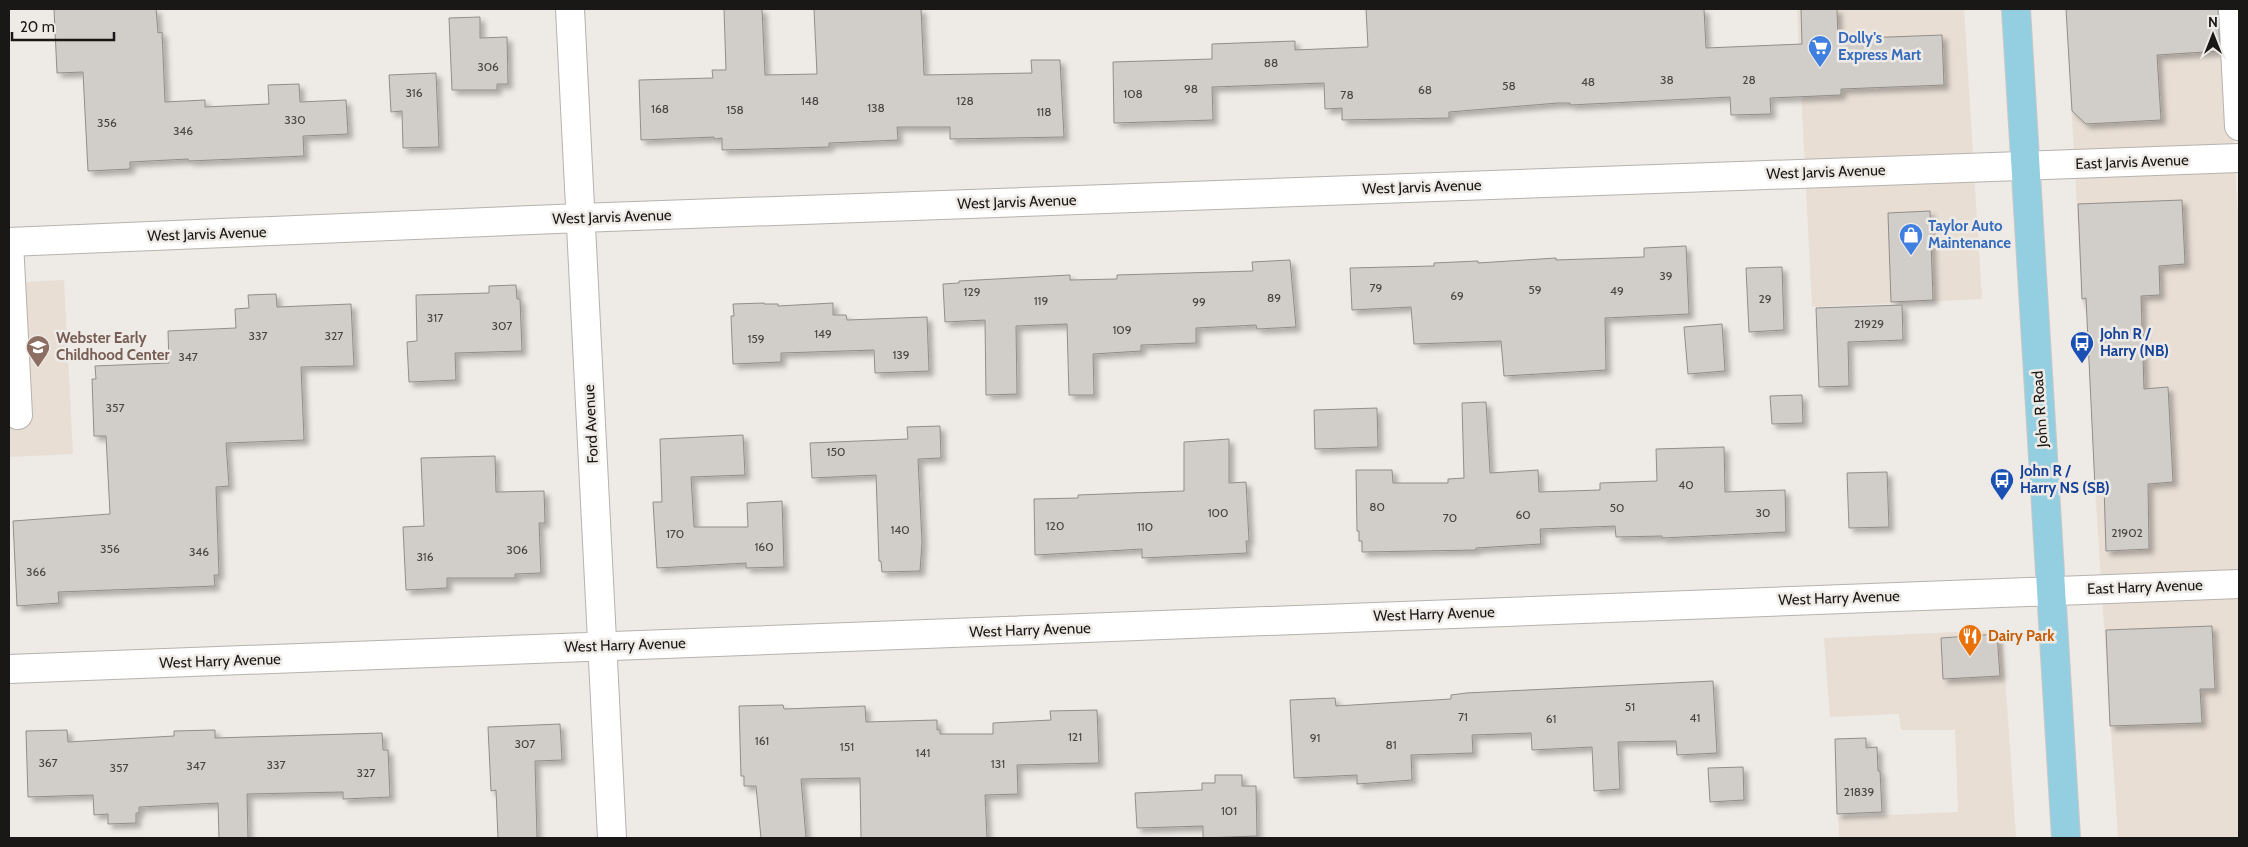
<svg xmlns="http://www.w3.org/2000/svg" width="2248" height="847" viewBox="0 0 2248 847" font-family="Cabin,sans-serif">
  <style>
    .built { fill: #e8ded4 }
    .building { fill: #d1cdc9; stroke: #928e8a; filter: url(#shadow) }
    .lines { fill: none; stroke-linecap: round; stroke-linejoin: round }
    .minor-casing { stroke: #b6b2ae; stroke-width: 30 }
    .major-casing { stroke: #c8c8c7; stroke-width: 30 }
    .minor { stroke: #fff; stroke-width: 28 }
    .major { stroke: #94cfe1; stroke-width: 28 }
    .labels { text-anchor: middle; stroke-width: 5; stroke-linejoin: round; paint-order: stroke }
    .number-label { font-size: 12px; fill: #484544 }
    .shop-label { font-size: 15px; font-weight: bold; fill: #366cbe; stroke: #eeeae6; text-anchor: start }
    .street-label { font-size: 15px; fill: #1a1817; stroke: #eeeae6 }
    .transit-label { font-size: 15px; font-weight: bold; fill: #164399; stroke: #eeeae6; text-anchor: start }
    .education-label { font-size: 15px; font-weight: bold; fill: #785e54; stroke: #eeeae6; text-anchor: start }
    .food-label { font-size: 15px; font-weight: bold; fill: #c56008; stroke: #eeeae6; text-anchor: start }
  </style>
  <defs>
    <filter id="shadow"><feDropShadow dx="4.5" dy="4.5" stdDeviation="2.5" flood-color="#0004"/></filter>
  </defs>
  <rect width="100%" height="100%" fill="#eeeae6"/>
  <!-- built -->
  <path class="built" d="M1797,9H1964L1982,299L1812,307Z
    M2066,9H2225L2239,232V838H2118L2095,487L2087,318L2082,299Z
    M64,280L73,454L9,457V283Z
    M2002,630L2016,838H1839L1838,817L1958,812L1955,730H1901L1899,714L1830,717L1824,638Z"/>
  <!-- building -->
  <path class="building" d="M54,9H156L158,33L162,32L165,102L205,100V107L269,104L268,85L299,84L300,102L346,100L348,134L303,136L304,156L189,161L188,159L130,162V169L88,171L83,72L57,73Z
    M724,9H762L765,75L817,74L814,9H921L924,75L1032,73L1031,60H1060L1064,137L950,139V127H897L898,140L829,143V147L722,150V138L714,139V137L641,140L639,80L713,78L712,70H726Z
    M1366,9H1704L1706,48L1802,44L1801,9H1837L1838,39L1942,35L1944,85L1841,89V95L1770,98L1771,114L1731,115L1730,97L1570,105V103H1558L1449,112V118L1342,120V108L1325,109L1324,83L1212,87L1213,120L1114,123L1113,62L1212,59V44L1295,41V50L1368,47Z
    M2066,9H2218L2220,51L2157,55L2161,120L2086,124L2072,111Z
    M480,17V38L507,37L508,84H497V90H452L449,18Z
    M436,73L439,147L403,148L402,111L391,112L389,75Z
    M2182,200L2185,264L2159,266L2160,295L2141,296L2144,389L2168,387L2173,482L2148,484L2149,549L2106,551L2104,486L2095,487L2086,298L2082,299L2078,204Z
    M1930,211L1933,300L1891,302L1888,213Z
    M1686,246L1689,314L1605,318L1606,370L1504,376L1501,341L1414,344L1411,307L1352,310L1350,268L1434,266V263L1478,261V263L1556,258V260L1644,257V248Z
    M1290,260L1296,327L1257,329L1256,325L1196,328V343L1141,345V351L1093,354L1094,395H1069L1067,324L1016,326L1017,394L986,395L985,320L945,322L943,284L959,283V281L1070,275V280L1117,279V275L1253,271L1252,262Z
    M1782,267L1784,330L1749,332L1746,268Z
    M516,285L517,299H520L522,351L455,353L456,380L409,382L407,342L417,341L416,295L489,293V286Z
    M276,294L277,307L351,304L354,366L301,367L304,440L226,443L229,486L216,487L219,575H214L215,586L58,592L59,603L17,606L13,521L110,514L106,436H94L92,379H96L95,366L169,363L168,331L236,328L235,309L249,308L248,295Z
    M764,303V304H778V306L833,303V315H846L847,320L927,317L929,371L875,373L874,350L781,353V362L733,364L731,316H734L733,304Z
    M1902,305L1903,340L1848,342L1849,386L1819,387L1816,308Z
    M1722,324L1725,371L1688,374L1684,327Z
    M1802,395L1803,423L1772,424L1770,396Z
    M1486,402L1490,473L1538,470L1539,492L1600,490V483L1657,481L1656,449L1724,447L1725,492L1785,490L1786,532L1662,538V536L1616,537L1615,526L1540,529L1541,544L1476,548V550L1362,552V541H1359V531H1357L1356,470H1392L1393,483H1448V479L1464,478L1462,403Z
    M1377,408L1378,447L1315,449L1314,410Z
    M940,426L941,458L918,459L922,542L920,571L882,572L881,561H879L876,475L812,478L810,443L908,439L907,427Z
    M743,435L745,475L691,477L694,527H748L747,503L782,501L784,567L746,568V563L657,568L653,502H662L660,439Z
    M1229,439V483L1246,482L1249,541H1246L1247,553L1142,558V549L1035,555L1034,499L1078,498V495L1184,491V442Z
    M495,456L496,492L544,491L545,523H539L541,573L515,574V578H447V588L406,590L403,527L424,526L421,458Z
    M1887,472L1889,527L1849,528L1847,473Z
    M2212,626L2215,689H2200L2202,723L2110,726L2106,630Z
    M1997,634L2000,676L1943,679L1941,638Z
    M1713,681L1717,753L1677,755L1676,741L1618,742L1620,789L1594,791L1592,747L1532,750L1531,733L1472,735L1473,753L1411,755L1412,780L1357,784V775L1294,778L1290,700L1335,698L1336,706L1451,699V695L1466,693Z
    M783,705L784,709L865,706L866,722L937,720V730H940V734H993V723L1051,720L1050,711L1097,710L1099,763L1017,765L1018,794L985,795L987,838H861L860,778L801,779L806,838H761L756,786H744V776H741L739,706Z
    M560,724L562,760L535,761L537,838H498L496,790L491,791L488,727Z
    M67,730L68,742L174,736V731L215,730V738L382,733L383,750H388L390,797L343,799V792L247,794L248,838H219L218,803L139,807V813H136V823L108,824V814L94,815L93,795L28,797L26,731Z
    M1866,738V748L1877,747L1878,771H1880L1882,812L1837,814L1835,739Z
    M1743,767L1744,800L1710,802L1708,768Z
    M1215,775H1242V786H1256L1257,836L1203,838V826L1137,828L1135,793L1202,790V783H1215Z"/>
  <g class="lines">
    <!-- minor casing -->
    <g class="minor-casing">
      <path id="minor" d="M570,9L612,838
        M2233,9L2239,126
        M9,242L580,218L2239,158
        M9,242L18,415
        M9,669L2239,584"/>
    </g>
    <!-- major casing -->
    <g class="major-casing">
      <path id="major" d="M2016,9L2066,838"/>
    </g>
    <!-- minor -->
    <use href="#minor" class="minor"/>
    <!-- major -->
    <use href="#major" class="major"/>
  </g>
  <!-- icons -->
  <defs>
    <g id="supermarket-pin" transform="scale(1.25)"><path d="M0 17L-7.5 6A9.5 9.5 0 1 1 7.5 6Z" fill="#3f7fe0" stroke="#eeeae6"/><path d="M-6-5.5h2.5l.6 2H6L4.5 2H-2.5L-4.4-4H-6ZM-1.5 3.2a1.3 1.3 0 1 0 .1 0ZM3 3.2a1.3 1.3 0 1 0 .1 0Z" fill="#fff"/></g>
    <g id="shop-pin" transform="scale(1.25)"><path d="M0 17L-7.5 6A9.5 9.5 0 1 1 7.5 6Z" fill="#3f7fe0" stroke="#eeeae6"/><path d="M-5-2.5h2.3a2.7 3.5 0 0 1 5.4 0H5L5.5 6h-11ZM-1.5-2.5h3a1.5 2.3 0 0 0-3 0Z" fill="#fff"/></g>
    <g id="bus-pin" transform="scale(1.25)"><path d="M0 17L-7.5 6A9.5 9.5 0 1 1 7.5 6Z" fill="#1a4fb4" stroke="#eeeae6"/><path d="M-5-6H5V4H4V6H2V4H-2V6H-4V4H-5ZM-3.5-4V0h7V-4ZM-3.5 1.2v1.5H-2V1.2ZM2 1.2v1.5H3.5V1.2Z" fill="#fff"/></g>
    <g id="school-pin" transform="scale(1.25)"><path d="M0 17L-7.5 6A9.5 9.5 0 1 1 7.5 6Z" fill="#8d6e63" stroke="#eeeae6"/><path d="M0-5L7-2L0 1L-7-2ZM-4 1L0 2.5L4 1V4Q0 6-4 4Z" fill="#fff"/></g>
    <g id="restaurant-pin" transform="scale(1.25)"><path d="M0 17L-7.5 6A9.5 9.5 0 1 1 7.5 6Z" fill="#e8710a" stroke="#eeeae6"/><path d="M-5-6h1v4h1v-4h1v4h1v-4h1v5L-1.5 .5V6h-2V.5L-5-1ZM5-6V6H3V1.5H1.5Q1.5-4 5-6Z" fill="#fff"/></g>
  </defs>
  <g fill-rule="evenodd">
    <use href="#supermarket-pin" x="1820" y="47"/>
    <use href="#shop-pin" x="1911" y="235"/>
    <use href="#bus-pin" x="2082" y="343"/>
    <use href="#school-pin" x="38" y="347"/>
    <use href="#bus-pin" x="2002" y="480"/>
    <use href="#restaurant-pin" x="1970" y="636"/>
  </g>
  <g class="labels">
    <!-- number labels -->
    <g class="number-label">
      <text x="1271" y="67">88</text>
      <text x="488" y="71">306</text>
      <text x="1667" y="84">38</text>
      <text x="1749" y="84">28</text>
      <text x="1588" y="86">48</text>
      <text x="1509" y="90">58</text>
      <text x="1191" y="93">98</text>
      <text x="1425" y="94">68</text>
      <text x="414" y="97">316</text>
      <text x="1133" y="98">108</text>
      <text x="1347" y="99">78</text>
      <text x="810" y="105">148</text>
      <text x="965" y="105">128</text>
      <text x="876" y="112">138</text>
      <text x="660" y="113">168</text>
      <text x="735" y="114">158</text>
      <text x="1044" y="116">118</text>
      <text x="295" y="124">330</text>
      <text x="107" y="127">356</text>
      <text x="183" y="135">346</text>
      <text x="1666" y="280">39</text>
      <text x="1376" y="292">79</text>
      <text x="1535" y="294">59</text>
      <text x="1617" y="295">49</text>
      <text x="972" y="296">129</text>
      <text x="1457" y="300">69</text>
      <text x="1274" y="302">89</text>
      <text x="1765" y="303">29</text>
      <text x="1041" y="305">119</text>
      <text x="1199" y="306">99</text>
      <text x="435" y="322">317</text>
      <text x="1869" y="328">21929</text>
      <text x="502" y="330">307</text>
      <text x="1122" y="334">109</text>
      <text x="823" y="338">149</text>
      <text x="258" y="340">337</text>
      <text x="334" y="340">327</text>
      <text x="756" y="343">159</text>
      <text x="901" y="359">139</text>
      <text x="188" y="361">347</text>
      <text x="115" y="412">357</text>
      <text x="836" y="456">150</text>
      <text x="1686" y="489">40</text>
      <text x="1377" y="511">80</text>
      <text x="1617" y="512">50</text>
      <text x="1218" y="517">100</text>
      <text x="1763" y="517">30</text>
      <text x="1523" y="519">60</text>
      <text x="1450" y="522">70</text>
      <text x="1055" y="530">120</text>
      <text x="1145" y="531">110</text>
      <text x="900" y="534">140</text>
      <text x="2127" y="537">21902</text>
      <text x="675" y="538">170</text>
      <text x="764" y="551">160</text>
      <text x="110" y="553">356</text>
      <text x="517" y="554">306</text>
      <text x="199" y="556">346</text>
      <text x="425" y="561">316</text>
      <text x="36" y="576">366</text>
      <text x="1630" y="711">51</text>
      <text x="1463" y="721">71</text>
      <text x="1695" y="722">41</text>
      <text x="1551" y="723">61</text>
      <text x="1075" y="741">121</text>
      <text x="1315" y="742">91</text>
      <text x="762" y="745">161</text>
      <text x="525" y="748">307</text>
      <text x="1391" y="749">81</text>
      <text x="847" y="751">151</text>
      <text x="923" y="757">141</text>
      <text x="48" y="767">367</text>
      <text x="998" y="768">131</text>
      <text x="276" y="769">337</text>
      <text x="196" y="770">347</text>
      <text x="119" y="772">357</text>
      <text x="366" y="777">327</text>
      <text x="1859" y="796">21839</text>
      <text x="1229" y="815">101</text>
    </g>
    <!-- shop labels -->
    <g class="shop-label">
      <text x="1838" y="43">Dolly's<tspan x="1838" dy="17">Express Mart</tspan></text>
      <text x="1928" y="231">Taylor Auto<tspan x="1928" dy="17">Maintenance</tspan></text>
    </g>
    <!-- street labels -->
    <g class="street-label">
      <text transform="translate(2132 162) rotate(-2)" y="5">East Jarvis Avenue</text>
      <text transform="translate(1826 172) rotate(-2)" y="5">West Jarvis Avenue</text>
      <text transform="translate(1422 187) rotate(-2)" y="5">West Jarvis Avenue</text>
      <text transform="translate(1017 202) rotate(-2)" y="5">West Jarvis Avenue</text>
      <text transform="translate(612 217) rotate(-2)" y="5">West Jarvis Avenue</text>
      <text transform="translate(207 234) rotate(-2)" y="5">West Jarvis Avenue</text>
      <text transform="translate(2040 409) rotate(-94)" y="5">John R Road</text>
      <text transform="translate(591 424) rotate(-93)" y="5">Ford Avenue</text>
      <text transform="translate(2145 587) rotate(-2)" y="5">East Harry Avenue</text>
      <text transform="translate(1839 598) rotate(-2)" y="5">West Harry Avenue</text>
      <text transform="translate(1434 614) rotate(-2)" y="5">West Harry Avenue</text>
      <text transform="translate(1030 630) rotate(-2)" y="5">West Harry Avenue</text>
      <text transform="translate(625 645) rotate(-2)" y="5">West Harry Avenue</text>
      <text transform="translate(220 661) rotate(-2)" y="5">West Harry Avenue</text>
    </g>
    <!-- transit labels -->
    <g class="transit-label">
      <text x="2100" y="339">John R /<tspan x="2100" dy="17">Harry (NB)</tspan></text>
      <text x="2020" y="476">John R /<tspan x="2020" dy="17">Harry NS (SB)</tspan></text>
    </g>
    <!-- education labels -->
    <g class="education-label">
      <text x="56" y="343">Webster Early<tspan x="56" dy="17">Childhood Center</tspan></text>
    </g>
    <!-- food labels -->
    <g class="food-label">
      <text x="1988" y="641">Dairy Park</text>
    </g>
  </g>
  <!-- border -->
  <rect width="2248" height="847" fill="none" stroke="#1a1817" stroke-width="20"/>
  <!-- north arrow -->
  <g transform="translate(2213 35)" stroke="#eeeae6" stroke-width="4" paint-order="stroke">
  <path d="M0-4L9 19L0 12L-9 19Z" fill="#1a1817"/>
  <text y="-8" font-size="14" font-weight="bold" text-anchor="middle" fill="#1a1817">N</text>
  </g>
  <!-- scale -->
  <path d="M12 32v8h102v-8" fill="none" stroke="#1a1817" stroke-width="2.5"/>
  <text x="20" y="32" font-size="15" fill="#1a1817" stroke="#eeeae6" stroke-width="4" paint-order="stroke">20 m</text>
</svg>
